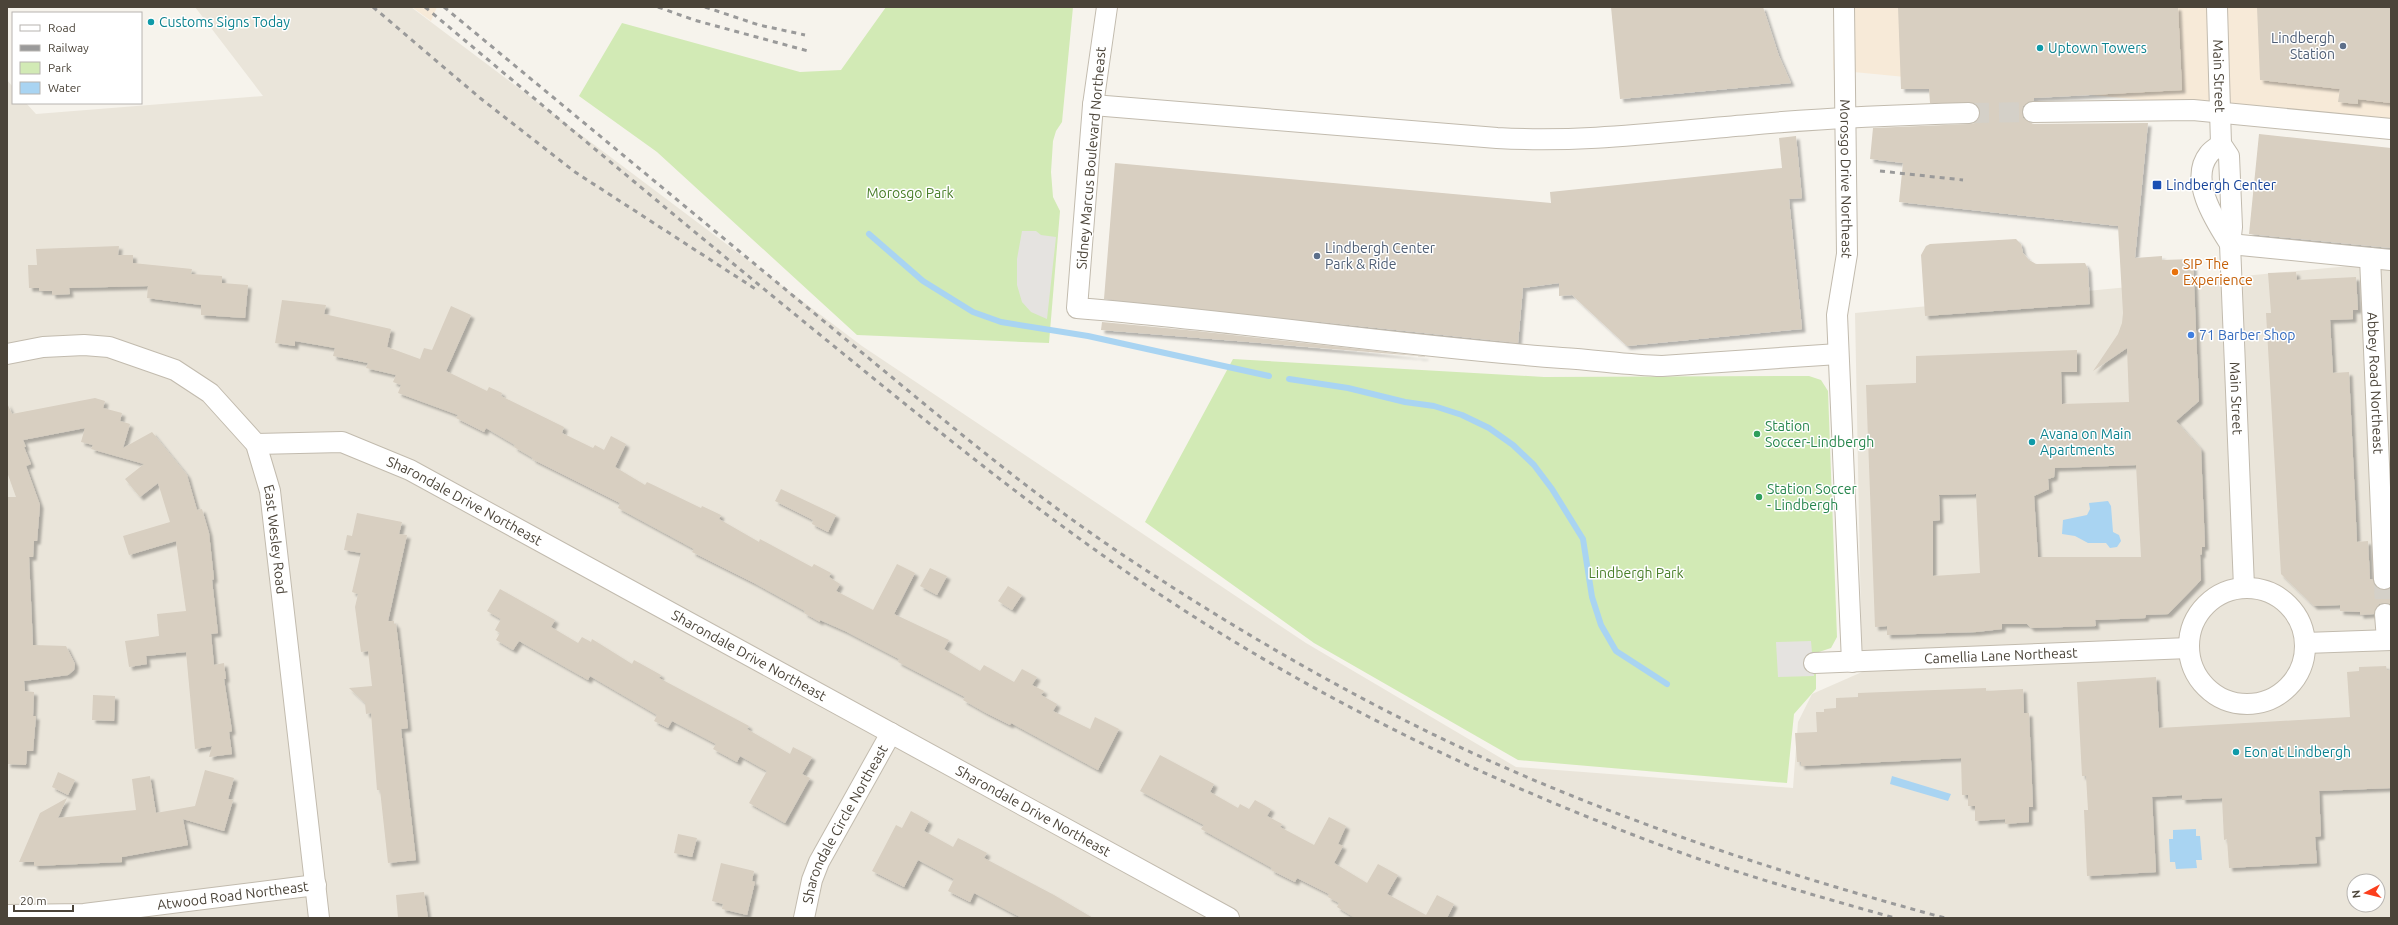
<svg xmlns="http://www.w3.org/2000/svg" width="2398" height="925" viewBox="0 0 2398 925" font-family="Ubuntu,sans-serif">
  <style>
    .residential { fill: #eae5da; fill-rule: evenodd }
    .commercial { fill: #f7ead8 }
    .green { fill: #d2eab5 }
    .parking { fill: #e5e3e0 }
    .water { fill: #a9d4f2 }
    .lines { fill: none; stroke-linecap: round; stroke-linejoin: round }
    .stream { stroke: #a9d4f2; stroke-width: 6 }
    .building { fill: #d8cfc1; fill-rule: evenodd; filter: url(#shadow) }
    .minor-tunnel { stroke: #d4d0c8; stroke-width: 20; stroke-dasharray: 20 10; stroke-linecap: butt }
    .minor-casing { stroke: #c2bbae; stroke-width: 22 }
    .minor { stroke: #fff; stroke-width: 20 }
    .rail { stroke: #9a9a9a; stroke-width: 3; stroke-dasharray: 5 5; stroke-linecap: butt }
    .culture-dot { fill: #0f9aa8; stroke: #fff; stroke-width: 1.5 }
    .service-dot { fill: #5c6f8a; stroke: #fff; stroke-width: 1.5 }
    .transit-dot { fill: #1a4fb4; stroke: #fff; stroke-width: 1.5 }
    .food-dot { fill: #e8710a; stroke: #fff; stroke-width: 1.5 }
    .shop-dot { fill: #3f7fe0; stroke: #fff; stroke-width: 1.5 }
    .leisure-dot { fill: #2e9e5b; stroke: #fff; stroke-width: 1.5 }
    .labels { text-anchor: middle; stroke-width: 3; stroke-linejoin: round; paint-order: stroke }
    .culture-label { font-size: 14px; fill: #0d838f; stroke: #fff; text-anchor: start }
    .service-label { font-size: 14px; fill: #4e5e75; stroke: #fff; text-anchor: end }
    .street-label { font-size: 14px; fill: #4b4439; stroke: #fff }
    .transit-label { font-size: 14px; fill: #164399; stroke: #fff; text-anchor: start }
    .park-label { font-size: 14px; fill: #4a7f2a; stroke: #fff }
    .food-label { font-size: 14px; fill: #c56008; stroke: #fff; text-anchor: start }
    .shop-label { font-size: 14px; fill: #366cbe; stroke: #fff; text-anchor: start }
    .leisure-label { font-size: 14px; fill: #27864d; stroke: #fff; text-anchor: start }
  </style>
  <defs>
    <filter id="shadow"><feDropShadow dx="3.5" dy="3.5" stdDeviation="1" flood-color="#0004"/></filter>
  </defs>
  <rect width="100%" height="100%" fill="#f6f3ec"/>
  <!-- residential -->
  <path class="residential" d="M195,7H411L862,346L1306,643L1516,767L1793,788L1798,722L1812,694L1862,672L1855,313L2391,262V918H7V80L13,87V103H26L36,114L263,96ZM2354,881H2378V905H2354Z"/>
  <!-- commercial -->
  <path class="commercial" d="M412,7H437L431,21Z
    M1834,7H2391V124L1833,70Z"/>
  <!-- green -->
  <path class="green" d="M886,7H1073L1062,122L1056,131L1053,141L1051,172L1053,197L1060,211L1049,343L857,335L657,152L579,96L622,23L800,72L841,70Z
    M1233,359L1544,377L1809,376L1821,380L1828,391L1837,637L1831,648L1816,653V689L1794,714L1787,783L1518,760L1314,643L1145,522Z"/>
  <!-- parking -->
  <path class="parking" d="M1022,231H1036L1041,235L1056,237L1047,319L1031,312L1022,302L1017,285V259Z
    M1811,641L1814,676L1778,677L1776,642Z"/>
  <!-- water -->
  <path class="water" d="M2108,501L2111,506L2113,532L2119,535L2121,541L2117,547L2110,548L2106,543H2088L2075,536L2062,534L2063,520L2087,515L2090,509L2089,503Z
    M1892,776L1951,794L1948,801L1890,784Z
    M2196,829V836H2200L2202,860H2196L2197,868L2176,869L2175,862H2170L2169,839H2173V830Z"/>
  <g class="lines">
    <!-- stream -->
    <path class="stream" d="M869,234L923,281L973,312L1001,322L1088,336L1269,376
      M1289,379L1348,388L1405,402L1434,406L1462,415L1489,428L1513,445L1534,465L1552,489L1583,539L1592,597L1601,625L1616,651L1667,684"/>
  </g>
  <!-- building -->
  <path class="building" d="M1611,7H1763L1779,56L1791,83L1620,99Z
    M1898,7H2178L2182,90L2034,98V100L2023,106L2022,112L2023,118L2033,124L2148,123L2135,258L2162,256V260L2193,259L2199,401L2176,421L2201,449L2205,547H2202V554L2200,555L2201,580L2168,614L2146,615L2145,618L2095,620L2096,626L2031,628L2027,624H2002V629L1976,632L1887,635V626L1875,627L1866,385L1916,383V356L2077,350V372H2061L2062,404L2129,402L2127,348L2093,371L2118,334L2122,323L2123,313L2118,226L1899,202L1903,163L1870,159L1873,128L1969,124L1975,123L1980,113L1979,107L1974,103H1930L1929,89H1901ZM2136,465L2141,557H2038L2034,496L2049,489L2048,479L2054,477L2055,468ZM1976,494L1980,573L1933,576V521L1940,520L1939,495Z
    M2257,7H2391V103L2358,99V104L2338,102L2340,89L2260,80Z
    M2259,134L2391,148V248L2249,234Z
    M1796,136L1802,198L1789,199L1802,329L1627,346L1572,295L1559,296V283L1523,288L1518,343L1104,299L1115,163L1551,203L1550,192L1782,168L1779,138Z
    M2016,239L2021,244L2023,253L2029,260L2036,264L2085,263L2088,269L2090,304L1925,316L1921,255L1926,246L1930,244Z
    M119,246L118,255H133V263L192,269L191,274L222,276V283L248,285L245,318L201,315V305L147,298L148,286L69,288L70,294L52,295V291H39V288H29L28,265H37L36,249Z
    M2296,272L2297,280L2356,277L2358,310H2353V319L2330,320L2333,373L2349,372L2357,542L2368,541L2370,579H2372L2375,585L2384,590L2391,588V604L2385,603L2379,604L2374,614L2360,615V612L2340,611V605L2314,606L2281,574L2266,313H2271L2268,273Z
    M282,300L326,305L324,314L391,329L387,347L420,359L424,348L432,350L451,306L471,315L446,371L487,391L489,387L502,393L501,396L564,427L562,433L593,448L595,445L604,450L611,436L626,444L615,467L645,485L647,482L701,508L702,506L721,515L719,519L759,542L760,539L797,559L812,567L814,564L831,573L829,577L840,584L836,591L873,610L897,564L915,573L894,614L949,640L944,649L980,671L984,665L1014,682L1022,669L1037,677L1032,685L1044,691L1041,695L1057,704L1053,711L1090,729L1095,717L1119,729L1098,770L1011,723L1010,725L986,713L963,700L965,697L898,662L899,659L845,631L820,620V622L804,613L805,611L754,583L692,552L694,549L618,508L620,503L532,459L533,458L514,447L515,445L486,428L484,432L456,418L458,415L398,393L401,385L393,382L396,375L366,368L368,363L333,356L335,348L295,341V346L275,343Z
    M1102,322L1197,331L1430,357L1101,330Z
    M95,398L105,401L103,408L122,413L120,421L130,424L123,448L152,432L187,475L197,510L202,509L209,533L214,579L212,580L218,633L211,634L214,665L224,663L226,679H224L232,731L229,732L232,754L209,757L212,746L195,749L186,652L146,656L147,664L129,667L125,641L159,636L157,614L186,611L176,541L129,555L123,536L170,522L158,483L140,497L125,479L144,464L91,449L93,445L81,442L85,428L23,440L26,447H24L31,464L26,466L40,505L37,541H34L33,557H29L33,645L66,646L75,664L74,670L68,675L24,681L25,691L34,692L33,716H36L33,751H27L26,765L7,764V497H16L7,472V403L12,414Z
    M781,489L836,515L828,532L812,524L813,520L775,501Z
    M357,513L402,522L399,534L407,535L388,621H394V624H396L401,665L408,728L401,729L416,860L388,863L380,790H377L371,713L366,714L365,703L349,688L372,686L368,651L361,652L355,607L358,594L352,592L361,553L344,550L347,535L352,536Z
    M930,568L947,576L937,595L920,586Z
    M1008,586L1022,595L1012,610L998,601Z
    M500,589L555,620L551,627L578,643L582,637L591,642L592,639L632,664L634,660L661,675L659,678L749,726L747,729L790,754L793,747L812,757L802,774L810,778L785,823L749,803L767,771L740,756L737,762L713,749L716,744L672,721L668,728L654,721L657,715L590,676L588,680L519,641L513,650L496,640L500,633L495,630L501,619L487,611Z
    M2386,666L2387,670H2391V788L2319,791L2321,836L2315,837L2317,863L2229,868L2227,839L2224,840L2222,798L2182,800V795L2152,797L2156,872L2087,876L2084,810H2088L2086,776H2082L2077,682L2156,677L2159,728L2350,717L2347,672L2359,671V667Z
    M1986,688V691L2023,689L2024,713H2029L2033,807H2029V822L2005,824V819L1975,821V806H1968V795H1962L1961,758L1801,766V762H1797L1795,733L1817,732L1816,712H1824V709L1836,708V698L1858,697V693Z
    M93,695L115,696L114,721L92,720Z
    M1160,755L1214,784L1210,792L1238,808L1240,804L1249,809L1255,800L1271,809L1267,816L1282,824L1280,827L1314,845L1329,817L1346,826L1338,844L1343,846L1334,863L1367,883L1378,864L1398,875L1387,894L1426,915L1437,895L1454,904L1447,918H1355L1337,907L1339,903L1328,897L1329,894L1297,878L1295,882L1271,870L1272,868L1201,829L1204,825L1140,791Z
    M205,770L234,778L228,799L233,800L224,831L183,819L188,845L122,857V862L34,866V862H19L40,813L67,798L58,818L136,810L132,779L150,776L156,813L195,806Z
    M58,772L75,780L68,795L52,787Z
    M911,811L929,821L924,831L953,847L958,838L987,853L984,858L1054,895L1093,918H1022L974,893L970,902L948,891L954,879L918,860L904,887L872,871L896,825L902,828Z
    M678,834L697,838L692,857L674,853Z
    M721,863L754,871L752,881L755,882L747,915L722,909L723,904L712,901Z
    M424,892L428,918H398L396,895Z"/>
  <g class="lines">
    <!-- minor-tunnel -->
    <path class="minor-tunnel" d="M1969,113L2033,112
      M2384,579L2385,614"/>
    <!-- minor casing -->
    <g class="minor-casing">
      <g id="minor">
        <path d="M1107,7L1093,105L1077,308C1239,321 1400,346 1562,358C1596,360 1628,365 1662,366L1838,354"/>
        <path id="s1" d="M1844,7L1847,254L1837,315L1852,662"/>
        <path id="s2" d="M2217,7L2221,144"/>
        <path d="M1093,105L1497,138C1583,143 1663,132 1748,125C1822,118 1895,115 1969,113"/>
        <path d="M2033,112L2193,110L2391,129"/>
        <path id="s3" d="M2221,144L2229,156L2232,227L2230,244L2244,587"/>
        <path d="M2221,144C2218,147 2212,150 2209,154C2188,180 2216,222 2230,244"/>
        <path d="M2230,244L2391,260"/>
        <path id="s4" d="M2370,258L2384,579"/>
        <path id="s5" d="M7,354L43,347L84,345L109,347L175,370L210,393L256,444L270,491L319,918"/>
        <path id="s6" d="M256,444L342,442L410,470L1229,918"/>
        <circle cx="2247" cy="646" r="58"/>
        <path d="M2385,614L2387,640"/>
        <path d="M2305,643L2391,640"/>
        <path id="s7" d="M1814,663L2189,648"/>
        <path id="s8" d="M7,915L84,914L316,885"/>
        <path id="s9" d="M804,918L812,880L819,862L891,733"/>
      </g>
    </g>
    <!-- minor -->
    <use href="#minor" class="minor"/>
    <!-- rail -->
    <path class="rail" d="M373,7L480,98L575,172L757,290
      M425,7C566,125 708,244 851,360C971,458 1092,555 1225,636C1372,726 1531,799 1693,857C1760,880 1827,899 1895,918
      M444,7C577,117 710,227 843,337C937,414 1030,494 1132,561C1238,631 1350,696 1466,750C1619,821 1782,874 1945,918
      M658,7L694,20L808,51
      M705,7L759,25L805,35
      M1880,171L1963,180"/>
  </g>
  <!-- markers -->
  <g class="culture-dot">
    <circle cx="151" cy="22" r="4"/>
    <circle cx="2040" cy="48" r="4"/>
    <circle cx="2032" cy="442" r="4"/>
    <circle cx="2236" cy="752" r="4"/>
  </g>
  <g class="service-dot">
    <circle cx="2343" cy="46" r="4"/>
    <circle cx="1317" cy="256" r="4"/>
  </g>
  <rect class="transit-dot" x="2152" y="180" width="10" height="10" rx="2"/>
  <circle class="food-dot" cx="2175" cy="272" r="4"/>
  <circle class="shop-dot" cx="2191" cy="335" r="4"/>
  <g class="leisure-dot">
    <circle cx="1757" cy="434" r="4"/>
    <circle cx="1759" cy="497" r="4"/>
  </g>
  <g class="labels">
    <!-- culture labels -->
    <g class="culture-label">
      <text x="159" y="27">Customs Signs Today</text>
      <text x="2048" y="53">Uptown Towers</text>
      <text x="2040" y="439">Avana on Main<tspan x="2040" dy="16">Apartments</tspan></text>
      <text x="2244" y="757">Eon at Lindbergh</text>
    </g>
    <!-- service labels -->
    <g class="service-label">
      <text x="2335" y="43">Lindbergh<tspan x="2335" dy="16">Station</tspan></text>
      <text x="1325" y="253" text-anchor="start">Lindbergh Center<tspan x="1325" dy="16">Park &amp; Ride</tspan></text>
    </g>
    <!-- street labels -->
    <g class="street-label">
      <text dy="5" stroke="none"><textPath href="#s2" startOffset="69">Main Street</textPath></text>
      <text transform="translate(1091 158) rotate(-85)" y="5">Sidney Marcus Boulevard Northeast</text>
      <text dy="5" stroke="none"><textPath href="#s1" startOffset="172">Morosgo Drive Northeast</textPath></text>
      <text dy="5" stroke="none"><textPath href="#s4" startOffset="125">Abbey Road Northeast</textPath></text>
      <text dy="5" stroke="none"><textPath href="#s3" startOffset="257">Main Street</textPath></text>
      <text dy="5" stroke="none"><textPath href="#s6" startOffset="222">Sharondale Drive Northeast</textPath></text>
      <text dy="5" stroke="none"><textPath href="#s5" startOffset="381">East Wesley Road</textPath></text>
      <text dy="5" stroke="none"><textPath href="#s6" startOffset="546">Sharondale Drive Northeast</textPath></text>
      <text dy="5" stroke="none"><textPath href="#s7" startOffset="187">Camellia Lane Northeast</textPath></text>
      <text dy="5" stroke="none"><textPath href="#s6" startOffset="870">Sharondale Drive Northeast</textPath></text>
      <text dy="5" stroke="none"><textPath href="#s9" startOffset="103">Sharondale Circle Northeast</textPath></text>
      <text dy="5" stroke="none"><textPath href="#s8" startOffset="227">Atwood Road Northeast</textPath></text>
    </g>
    <!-- transit labels -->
    <g class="transit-label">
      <text x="2166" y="190">Lindbergh Center</text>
    </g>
    <!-- park labels -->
    <g class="park-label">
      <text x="910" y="198">Morosgo Park</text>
      <text x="1636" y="578">Lindbergh Park</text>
    </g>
    <!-- food labels -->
    <g class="food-label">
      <text x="2183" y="269">SIP The<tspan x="2183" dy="16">Experience</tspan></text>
    </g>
    <!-- shop labels -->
    <g class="shop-label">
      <text x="2199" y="340">71 Barber Shop</text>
    </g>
    <!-- leisure labels -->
    <g class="leisure-label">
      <text x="1765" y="431">Station<tspan x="1765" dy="16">Soccer-Lindbergh</tspan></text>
      <text x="1767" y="494">Station Soccer<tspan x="1767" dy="16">- Lindbergh</tspan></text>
    </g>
  </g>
  <!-- border -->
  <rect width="2398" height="925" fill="none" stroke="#4b4439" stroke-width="16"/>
  <!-- legend -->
  <rect x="12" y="12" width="130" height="92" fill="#ffffff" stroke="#b7b4b0"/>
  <rect x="20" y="25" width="20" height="6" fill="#ffffff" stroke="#b7b4b0"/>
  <text x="48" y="32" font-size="12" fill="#4b4439">Road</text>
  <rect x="20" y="45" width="20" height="6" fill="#9a9a9a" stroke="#b7b4b0"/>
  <text x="48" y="52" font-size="12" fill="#4b4439">Railway</text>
  <rect x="20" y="62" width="20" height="12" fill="#d2eab5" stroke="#b7b4b0"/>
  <text x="48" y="72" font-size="12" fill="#4b4439">Park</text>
  <rect x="20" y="82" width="20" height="12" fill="#a9d4f2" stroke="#b7b4b0"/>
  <text x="48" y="92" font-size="12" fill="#4b4439">Water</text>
  <!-- north arrow -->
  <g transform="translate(2366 893) rotate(263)"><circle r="19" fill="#ffffff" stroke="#b7b4b0"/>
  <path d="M0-3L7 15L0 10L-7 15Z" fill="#fc3f1d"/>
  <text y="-6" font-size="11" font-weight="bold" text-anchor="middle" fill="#4b4439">N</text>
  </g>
  <!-- scale -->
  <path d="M14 905v6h59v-6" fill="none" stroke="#4b4439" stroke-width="2"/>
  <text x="20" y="905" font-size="12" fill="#4b4439" stroke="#ffffff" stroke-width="3" paint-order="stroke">20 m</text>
</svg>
